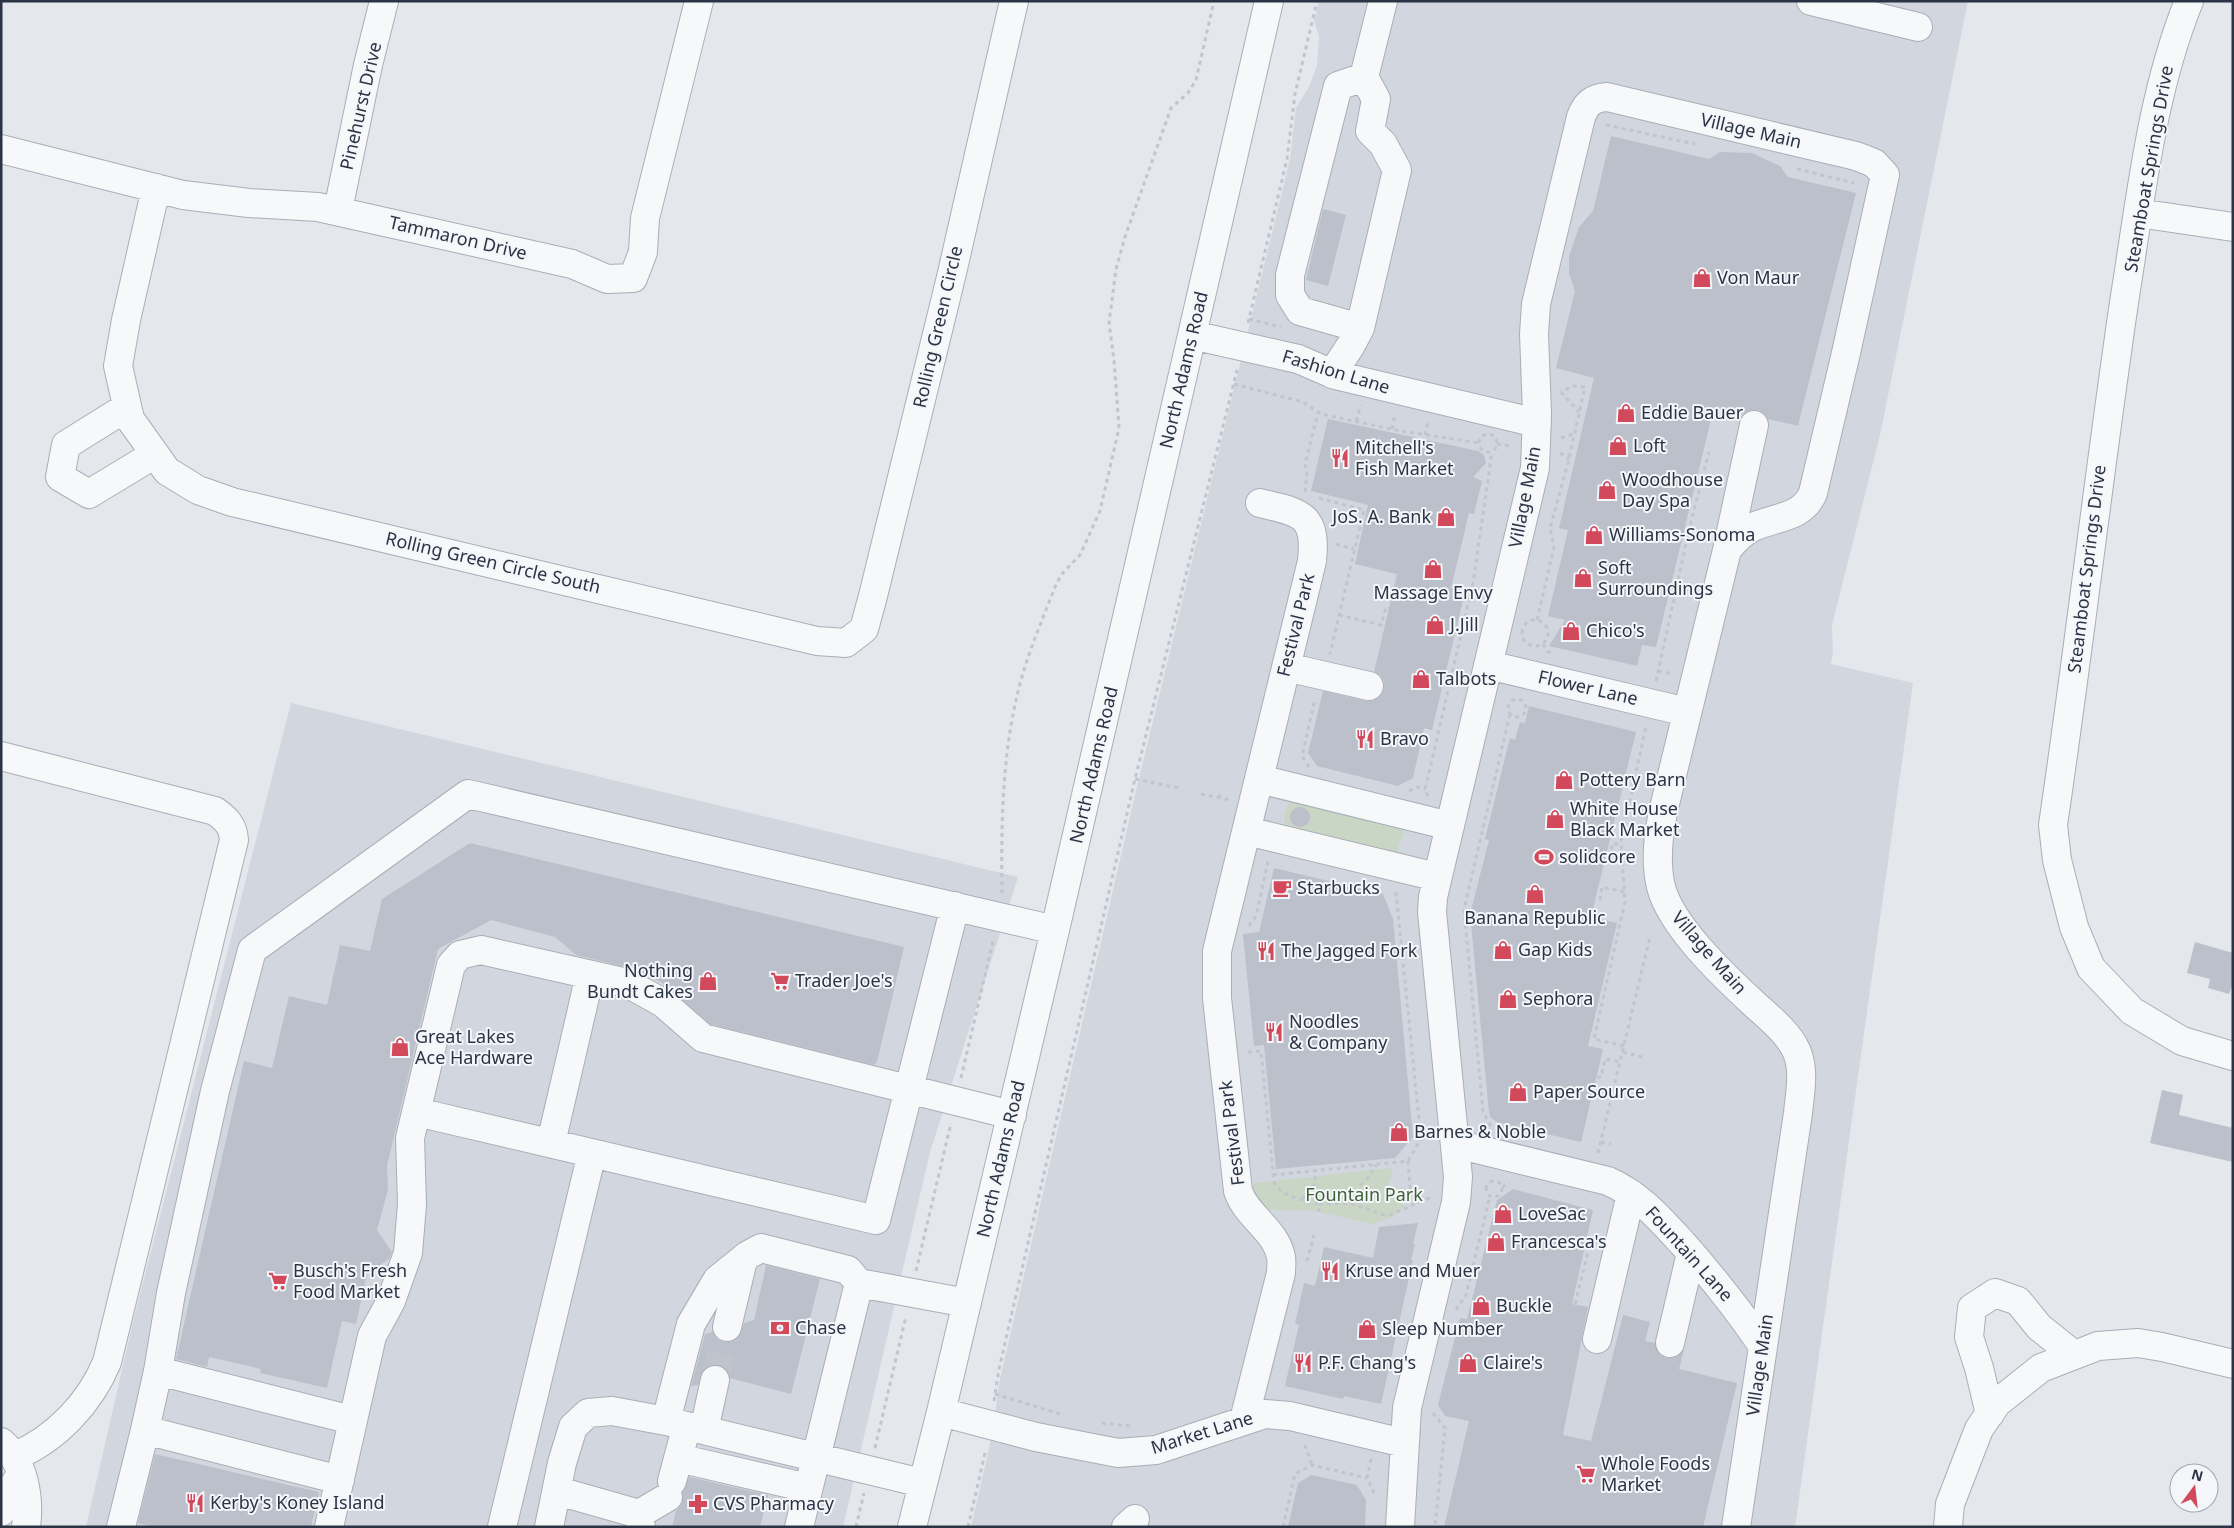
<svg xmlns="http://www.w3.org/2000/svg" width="2234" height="1528" viewBox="0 0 2234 1528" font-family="'Noto Sans',sans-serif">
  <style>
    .built { fill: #d2d6de }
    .green { fill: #c9d6c5 }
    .building { fill: #bbc0ca }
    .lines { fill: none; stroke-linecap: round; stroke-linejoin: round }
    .minor-tunnel { stroke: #bfc3cb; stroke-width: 28; stroke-dasharray: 28 14; stroke-linecap: butt }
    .minor-casing { stroke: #a9aeb7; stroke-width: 30 }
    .path { stroke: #c2c5cb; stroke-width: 3; stroke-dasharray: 4 4; stroke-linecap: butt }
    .minor { stroke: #f7f8fa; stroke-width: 28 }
    .labels { text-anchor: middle; stroke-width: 4; stroke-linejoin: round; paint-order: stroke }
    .street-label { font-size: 18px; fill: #2b3445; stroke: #f4f6f9 }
    .poi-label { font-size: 18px; fill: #2b3445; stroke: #f4f6f9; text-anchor: start }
    .park-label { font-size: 18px; fill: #3f6138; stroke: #f4f6f9 }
  </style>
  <rect width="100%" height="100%" fill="#e4e7ec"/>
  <!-- built -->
  <path class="built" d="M1319,1H1968L1880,435L1832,625L1833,652L1831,664L1913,683L1795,1527H971L991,1440L1000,1379L1134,799L1290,159L1296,108L1309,87L1317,66L1319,36L1314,21Z
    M291,703L1018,877L930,1152L843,1527H86L133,1322Z"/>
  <!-- green -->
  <path class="green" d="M1291,797L1406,826L1398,848L1399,855L1282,831L1285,820L1284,816Z
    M1389,1168L1393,1171L1388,1185L1391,1198L1406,1206L1393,1216L1373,1224L1311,1210H1271L1259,1204L1252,1187L1254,1183Z"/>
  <!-- building -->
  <path class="building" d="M1611,136L1709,159L1720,152L1752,153L1780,166L1788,177L1856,193L1798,426L1768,419L1764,413L1758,410H1750L1744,414L1714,407L1656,647L1642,645L1637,666L1549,646L1565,620L1548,616L1568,530L1559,528L1594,378L1556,368L1575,291L1569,274V256L1579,227L1593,211Z
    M1323,209L1346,215L1328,286L1306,280Z
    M1328,419L1478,451L1484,455L1486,463L1473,477L1482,481L1474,514L1469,513L1451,588L1465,592L1432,730L1424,728L1413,778L1398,786L1317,766L1308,753L1323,691L1366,701H1373L1380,697L1384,690V681L1380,675L1374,672L1397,574L1355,564L1368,505L1311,491Z
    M1529,706L1636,732L1591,917L1617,923L1588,1046L1603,1049L1581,1142L1497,1122L1490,1117L1489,1112L1470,914L1489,840L1485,839L1510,738L1515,740L1520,722L1525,723Z
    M1290 817a10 10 0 1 1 20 0a10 10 0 1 1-20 0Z
    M470,843L904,947L877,1062L874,1065L710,1024L661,982L634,969L576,955L555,937L491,920L438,949L387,1166L388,1190L377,1230L392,1252L389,1259L367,1274L356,1324L342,1321L327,1388L260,1373L261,1369L209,1357L207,1367L176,1359L244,1061L272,1068L289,996L327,1005L340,945L370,951L382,899Z
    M1274,868L1383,894L1393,919L1413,1137L1395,1158L1276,1169L1264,1045L1254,1046L1243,934L1259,932Z
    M2195,942L2233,953V983L2229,994L2208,988L2210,979L2187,973Z
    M2162,1090L2183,1095L2179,1115L2233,1128V1162L2150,1143Z
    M1513,1189L1593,1210L1572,1304L1588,1307L1563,1435L1591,1441L1623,1315L1650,1322L1645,1341L1655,1343L1660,1355L1666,1358H1674L1684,1350L1679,1369L1737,1383L1703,1527H1444L1469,1421L1445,1416L1438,1405L1460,1318L1467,1319L1497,1200Z
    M1418,1223L1413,1244L1415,1245L1411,1260H1413L1381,1404L1344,1396L1343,1399L1285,1386L1299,1325L1295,1324L1304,1283L1315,1286L1324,1247L1373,1258L1379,1227Z
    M766,1265L820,1279L791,1394L730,1378L726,1369L718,1365H710L704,1369L698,1385L691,1386L705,1334L712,1332L717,1339L723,1342H731L739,1337L744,1323L754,1320Z
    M155,1454L319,1492L311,1527H153L138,1523Z
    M1311,1475L1357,1485L1366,1500L1365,1527H1288L1298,1483Z
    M689,1477L768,1495L760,1527H672L676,1511L682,1504V1492Z"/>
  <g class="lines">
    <!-- minor-tunnel -->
    <path class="minor-tunnel" d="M715,1380L727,1327"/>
    <!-- minor casing -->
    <g class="minor-casing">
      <path id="minor" d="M1811,1L1918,27
        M2189,1C2151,95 2141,197 2125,296C2099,472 2079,649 2053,825L2057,860L2074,927L2091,968L2132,1011L2182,1041L2233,1056
        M1,149L183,195L249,203L318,207L572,264L607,279L633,278L643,252L645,218L699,1
        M156,188L126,320L118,366L130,419L167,471L198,490L232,502L817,641L846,643L864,629L873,596L952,273L1014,1
        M338,210L368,65L384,1
        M2138,213L2233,227
        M1360,328L1300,311L1290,295V275L1338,86L1364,77
        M1192,335L1298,359L1335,375L1537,423
        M1332,374L1351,345L1360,328L1397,170L1383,144L1370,131L1376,99L1364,77L1383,1
        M127,407L66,445L60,477L89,494L155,454
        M1727,550L1754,425
        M1488,665L1687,712
        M1286,667L1369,686
        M1,756L215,811C226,819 233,825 234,840L107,1362C90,1403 56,1439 15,1456
        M1259,779L1450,826
        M1247,831L1437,877
        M417,1112L876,1220L955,906
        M551,1143L590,975
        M1456,1144L1608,1181C1640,1195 1661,1220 1684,1245C1712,1277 1738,1309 1762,1345
        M727,1327L743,1260
        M1597,1339L1631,1194
        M1670,1343L1691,1253
        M158,1371L171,1293L215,1091L252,950L468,794L1055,930
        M941,1412L1036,1437L1118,1453L1156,1450L1265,1414L1290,1416L1404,1443
        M1990,1414L1979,1368L1969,1337L1972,1308L1995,1293L2018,1301L2039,1327L2074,1355
        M1244,1420L1281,1273C1281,1268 1282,1261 1281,1257C1276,1230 1247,1217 1238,1191L1217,998V951L1312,561C1317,513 1300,513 1260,503
        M666,1421L691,1324L717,1280L748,1255L761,1248L848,1270L859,1283L967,1303
        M704,1430L715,1380
        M1,1442C24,1461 30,1498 26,1527
        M678,1458L808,1488
        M340,1480L145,1430L158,1371L352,1420
        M672,1481L683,1440
        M558,1491L639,1514L641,1527
        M1,1512L5,1497L21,1475
        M639,1514L668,1497
        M121,1527L145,1430
        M329,1527L372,1336L391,1301L408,1253L412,1204L410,1138L451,965L460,955L481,950L627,983L663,1003L703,1038L1012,1115
        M502,1527L592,1153
        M549,1527L562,1463L573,1427L588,1413L612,1411L666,1421L922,1483
        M799,1527L859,1283
        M912,1527L941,1412L1055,930L1269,1
        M1126,1527L1135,1519
        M1400,1527L1407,1408L1456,1202L1458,1177L1432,912L1433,897L1535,468L1537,414L1534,334L1536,304L1581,117C1586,104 1592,98 1607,97L1856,156L1874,163L1885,175L1846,353L1813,493C1803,518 1775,517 1753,527C1743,532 1734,541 1727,550L1663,812C1658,837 1655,862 1661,887C1671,926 1723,975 1752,1002C1767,1016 1787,1031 1796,1050C1805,1069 1800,1093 1798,1113L1736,1527
        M1948,1527L1950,1504L1979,1429L1997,1403L2041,1368L2098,1346L2138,1343L2162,1347L2233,1364"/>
    </g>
    <!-- path -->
    <path class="path" d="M1606,125L1695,144
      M1797,169L1854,183
      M1249,319L1281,327
      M1248,323L1287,159L1295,94L1317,1
      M1234,384L1303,402L1321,414L1401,431L1479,443
      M1561,392L1579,412
      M1356,421L1361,405
      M1392,429L1395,415
      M1479 443a9 9 0 1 1 18 0a9 9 0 1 1-18 0Z
      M1425,435L1428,422
      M1561,438L1573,434
      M1497,444L1511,446
      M1560,453L1569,459
      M1305,492L1307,472L1305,464L1318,413
      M1319,498L1364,510L1330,654
      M1336,544L1354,549
      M1677,588L1693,592
      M1339,615L1381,625L1386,607L1389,608
      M1522 633a13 13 0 1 1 26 0a13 13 0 1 1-26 0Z
      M1537,620L1554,547L1550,528L1568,463L1585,387L1573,386L1561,392
      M1543,644L1547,651L1553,654
      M1658,671L1673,674
      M1656,681L1689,530L1709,452
      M1508 708a9 9 0 1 1 18 0a9 9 0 1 1-18 0Z
      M1309,767L1302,756L1315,699
      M1135,779L1179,788
      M1409,791L1417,787L1425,790
      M1201,794L1230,800
      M1428,796L1425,790L1473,583L1492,452
      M1219,798L1221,790
      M1609,857L1613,843L1621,845
      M1396,892L1421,1140
      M1002,893C1001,822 1002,749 1021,680C1030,648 1043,618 1055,587L1061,575L1080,555L1100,511L1119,428L1114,360L1109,323L1116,269L1125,237L1171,108L1188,93L1196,80L1214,1
      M1600,900L1602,887L1625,892
      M1249,926L1256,916L1268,861
      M1624,1046L1594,1039L1625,902L1621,842L1646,726
      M1248,1052L1261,1051L1274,1182C1281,1197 1304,1200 1319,1204
      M1623,1052L1642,1057
      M1597,1077H1601L1605,1059L1620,1062
      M961,1078L993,941
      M1599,1095L1612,1097
      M1491,1126L1483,1112L1464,909L1510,714
      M1601,1142L1611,1144
      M1598,1153L1650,937
      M1408,1161L1410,1187L1418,1204
      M1273,1175L1408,1161L1418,1144L1429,1132
      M1486 1189a8 8 0 1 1 16 0a8 8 0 1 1-16 0Z
      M1360,1185L1368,1178L1376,1165
      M1502,1187L1510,1183
      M1302,1199L1314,1186L1316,1171
      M1319,1212V1204L1350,1203L1381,1214L1390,1215L1431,1197
      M1307,1261L1314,1235
      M916,1271L951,1123
      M1575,1304L1589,1248L1593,1242
      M1456,1310L1466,1295L1490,1196
      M995,1394L1064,1415
      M994,1401L999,1369L1135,779L1237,370
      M1433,1413L1445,1428L1435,1527
      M1102,1423L1131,1426
      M1305,1445L1312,1465
      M875,1448L906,1316
      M1371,1459L1367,1478L1376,1497
      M856,1527L864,1493
      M968,1527L986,1449
      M1283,1527L1295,1474L1312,1465L1367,1478"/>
    <!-- minor -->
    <use href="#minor" class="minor"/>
  </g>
  <!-- icons -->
  <defs>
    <g id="shop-bare" transform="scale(1.5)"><path d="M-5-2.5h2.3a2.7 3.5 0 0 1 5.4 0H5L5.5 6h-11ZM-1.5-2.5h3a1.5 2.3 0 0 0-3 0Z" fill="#d1495b" stroke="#f4f6f9" stroke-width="2.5" paint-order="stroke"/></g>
    <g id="restaurant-bare" transform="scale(1.5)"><path d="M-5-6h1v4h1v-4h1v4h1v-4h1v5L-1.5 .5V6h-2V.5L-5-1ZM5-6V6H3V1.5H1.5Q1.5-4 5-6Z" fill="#d1495b" stroke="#f4f6f9" stroke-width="2.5" paint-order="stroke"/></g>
    <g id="stadium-bare" transform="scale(1.5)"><path d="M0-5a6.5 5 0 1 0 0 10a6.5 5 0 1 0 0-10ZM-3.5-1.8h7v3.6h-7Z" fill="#d1495b" stroke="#f4f6f9" stroke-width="2.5" paint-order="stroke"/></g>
    <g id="cafe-bare" transform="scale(1.5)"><path d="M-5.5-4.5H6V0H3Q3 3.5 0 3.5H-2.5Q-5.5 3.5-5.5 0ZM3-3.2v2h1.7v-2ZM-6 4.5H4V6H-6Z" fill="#d1495b" stroke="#f4f6f9" stroke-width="2.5" paint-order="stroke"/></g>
    <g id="supermarket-bare" transform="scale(1.5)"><path d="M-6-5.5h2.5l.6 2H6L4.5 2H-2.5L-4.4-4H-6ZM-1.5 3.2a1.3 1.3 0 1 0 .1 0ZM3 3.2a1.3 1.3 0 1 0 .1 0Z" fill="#d1495b" stroke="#f4f6f9" stroke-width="2.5" paint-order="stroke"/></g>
    <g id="bank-bare" transform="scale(1.5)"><path d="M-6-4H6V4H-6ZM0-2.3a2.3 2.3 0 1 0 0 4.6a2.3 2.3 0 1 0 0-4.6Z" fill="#d1495b" stroke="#f4f6f9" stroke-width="2.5" paint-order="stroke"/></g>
    <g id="pharmacy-bare" transform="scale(1.5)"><path d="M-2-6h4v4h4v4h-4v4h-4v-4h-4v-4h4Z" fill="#d1495b" stroke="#f4f6f9" stroke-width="2.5" paint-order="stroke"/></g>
  </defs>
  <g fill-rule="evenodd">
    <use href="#shop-bare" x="1702" y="278"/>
    <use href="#shop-bare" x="1626" y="413"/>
    <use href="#shop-bare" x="1618" y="446"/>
    <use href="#restaurant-bare" x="1340" y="458"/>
    <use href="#shop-bare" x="1607" y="490"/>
    <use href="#shop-bare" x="1446" y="517"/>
    <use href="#shop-bare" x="1594" y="535"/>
    <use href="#shop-bare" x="1433" y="569"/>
    <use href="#shop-bare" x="1583" y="578"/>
    <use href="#shop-bare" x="1435" y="625"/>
    <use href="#shop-bare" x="1571" y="631"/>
    <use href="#shop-bare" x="1421" y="679"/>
    <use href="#restaurant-bare" x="1365" y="739"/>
    <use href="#shop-bare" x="1564" y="780"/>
    <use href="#shop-bare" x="1555" y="819"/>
    <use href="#stadium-bare" x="1544" y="857"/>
    <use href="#cafe-bare" x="1282" y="888"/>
    <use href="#shop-bare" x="1535" y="894"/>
    <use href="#shop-bare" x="1503" y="950"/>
    <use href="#restaurant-bare" x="1266" y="951"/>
    <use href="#shop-bare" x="708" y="981"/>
    <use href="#supermarket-bare" x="780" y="981"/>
    <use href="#shop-bare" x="1508" y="999"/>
    <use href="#restaurant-bare" x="1274" y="1032"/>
    <use href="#shop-bare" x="400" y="1047"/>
    <use href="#shop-bare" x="1518" y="1092"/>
    <use href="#shop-bare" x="1399" y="1132"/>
    <use href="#shop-bare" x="1503" y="1214"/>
    <use href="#shop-bare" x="1496" y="1242"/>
    <use href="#restaurant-bare" x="1330" y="1271"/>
    <use href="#supermarket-bare" x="278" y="1281"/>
    <use href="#shop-bare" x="1481" y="1306"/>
    <use href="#bank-bare" x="780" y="1328"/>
    <use href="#shop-bare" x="1367" y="1329"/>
    <use href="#restaurant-bare" x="1303" y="1363"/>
    <use href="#shop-bare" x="1468" y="1363"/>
    <use href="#supermarket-bare" x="1586" y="1474"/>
    <use href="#restaurant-bare" x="195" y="1503"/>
    <use href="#pharmacy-bare" x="698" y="1504"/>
  </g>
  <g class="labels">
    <!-- street labels -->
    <g class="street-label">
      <text transform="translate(361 106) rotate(-77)" y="6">Pinehurst Drive</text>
      <text transform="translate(1751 131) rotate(13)" y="6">Village Main</text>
      <text transform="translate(2149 169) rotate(-80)" y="6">Steamboat Springs Drive</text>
      <text transform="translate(458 238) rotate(13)" y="6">Tammaron Drive</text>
      <text transform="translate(938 327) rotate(-77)" y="6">Rolling Green Circle</text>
      <text transform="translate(1184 370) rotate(-77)" y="6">North Adams Road</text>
      <text transform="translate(1336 372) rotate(17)" y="6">Fashion Lane</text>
      <text transform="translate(1525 497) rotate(-79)" y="6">Village Main</text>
      <text transform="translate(493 563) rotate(13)" y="6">Rolling Green Circle South</text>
      <text transform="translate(2087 569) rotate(-83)" y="6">Steamboat Springs Drive</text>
      <text transform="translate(1296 625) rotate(-76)" y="6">Festival Park</text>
      <text transform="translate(1588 688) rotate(13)" y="6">Flower Lane</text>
      <text transform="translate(1094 765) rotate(-77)" y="6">North Adams Road</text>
      <text transform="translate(1709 953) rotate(49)" y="6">Village Main</text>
      <text transform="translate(1232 1133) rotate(-97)" y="6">Festival Park</text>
      <text transform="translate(1001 1159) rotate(-77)" y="6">North Adams Road</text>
      <text transform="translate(1689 1254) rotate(48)" y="6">Fountain Lane</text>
      <text transform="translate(1760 1365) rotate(-82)" y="6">Village Main</text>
      <text transform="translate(1202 1433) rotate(-17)" y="6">Market Lane</text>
    </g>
    <!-- poi labels -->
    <g class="poi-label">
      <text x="1717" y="284">Von Maur</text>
      <text x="1641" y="419">Eddie Bauer</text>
      <text x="1633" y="452">Loft</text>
      <text x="1355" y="454">Mitchell's<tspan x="1355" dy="21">Fish Market</tspan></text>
      <text x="1622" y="486">Woodhouse<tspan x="1622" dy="21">Day Spa</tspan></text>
      <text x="1431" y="523" text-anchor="end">JoS. A. Bank</text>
      <text x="1609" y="541">Williams-Sonoma</text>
      <text x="1598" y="574">Soft<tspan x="1598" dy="21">Surroundings</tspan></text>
      <text x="1433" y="599" text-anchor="middle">Massage Envy</text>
      <text x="1450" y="631">J.Jill</text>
      <text x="1586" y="637">Chico's</text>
      <text x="1436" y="685">Talbots</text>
      <text x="1380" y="745">Bravo</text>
      <text x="1579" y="786">Pottery Barn</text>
      <text x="1570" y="815">White House<tspan x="1570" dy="21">Black Market</tspan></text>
      <text x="1559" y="863">solidcore</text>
      <text x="1297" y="894">Starbucks</text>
      <text x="1535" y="924" text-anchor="middle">Banana Republic</text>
      <text x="1518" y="956">Gap Kids</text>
      <text x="1281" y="957">The Jagged Fork</text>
      <text x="693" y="977" text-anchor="end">Nothing<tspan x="693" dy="21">Bundt Cakes</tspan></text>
      <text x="795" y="987">Trader Joe's</text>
      <text x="1523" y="1005">Sephora</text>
      <text x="1289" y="1028">Noodles<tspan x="1289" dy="21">&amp; Company</tspan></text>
      <text x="415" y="1043">Great Lakes<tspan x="415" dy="21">Ace Hardware</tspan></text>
      <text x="1533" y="1098">Paper Source</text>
      <text x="1414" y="1138">Barnes &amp; Noble</text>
      <text x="1518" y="1220">LoveSac</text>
      <text x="1511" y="1248">Francesca's</text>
      <text x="293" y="1277">Busch's Fresh<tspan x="293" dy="21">Food Market</tspan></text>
      <text x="1345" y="1277">Kruse and Muer</text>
      <text x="1496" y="1312">Buckle</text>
      <text x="795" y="1334">Chase</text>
      <text x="1382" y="1335">Sleep Number</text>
      <text x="1318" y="1369">P.F. Chang's</text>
      <text x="1483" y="1369">Claire's</text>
      <text x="1601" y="1470">Whole Foods<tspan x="1601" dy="21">Market</tspan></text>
      <text x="210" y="1509">Kerby's Koney Island</text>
      <text x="713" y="1510">CVS Pharmacy</text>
    </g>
    <!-- park labels -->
    <g class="park-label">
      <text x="1364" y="1201">Fountain Park</text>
    </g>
  </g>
  <!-- border -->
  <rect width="2234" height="1528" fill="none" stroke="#2b3445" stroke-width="5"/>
  <!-- north arrow -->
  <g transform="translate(2194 1488) rotate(15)"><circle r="24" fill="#f4f6f9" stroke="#a4a8b1"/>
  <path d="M0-4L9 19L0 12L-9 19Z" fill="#d1495b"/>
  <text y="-8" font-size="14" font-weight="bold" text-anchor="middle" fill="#2b3445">N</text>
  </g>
</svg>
